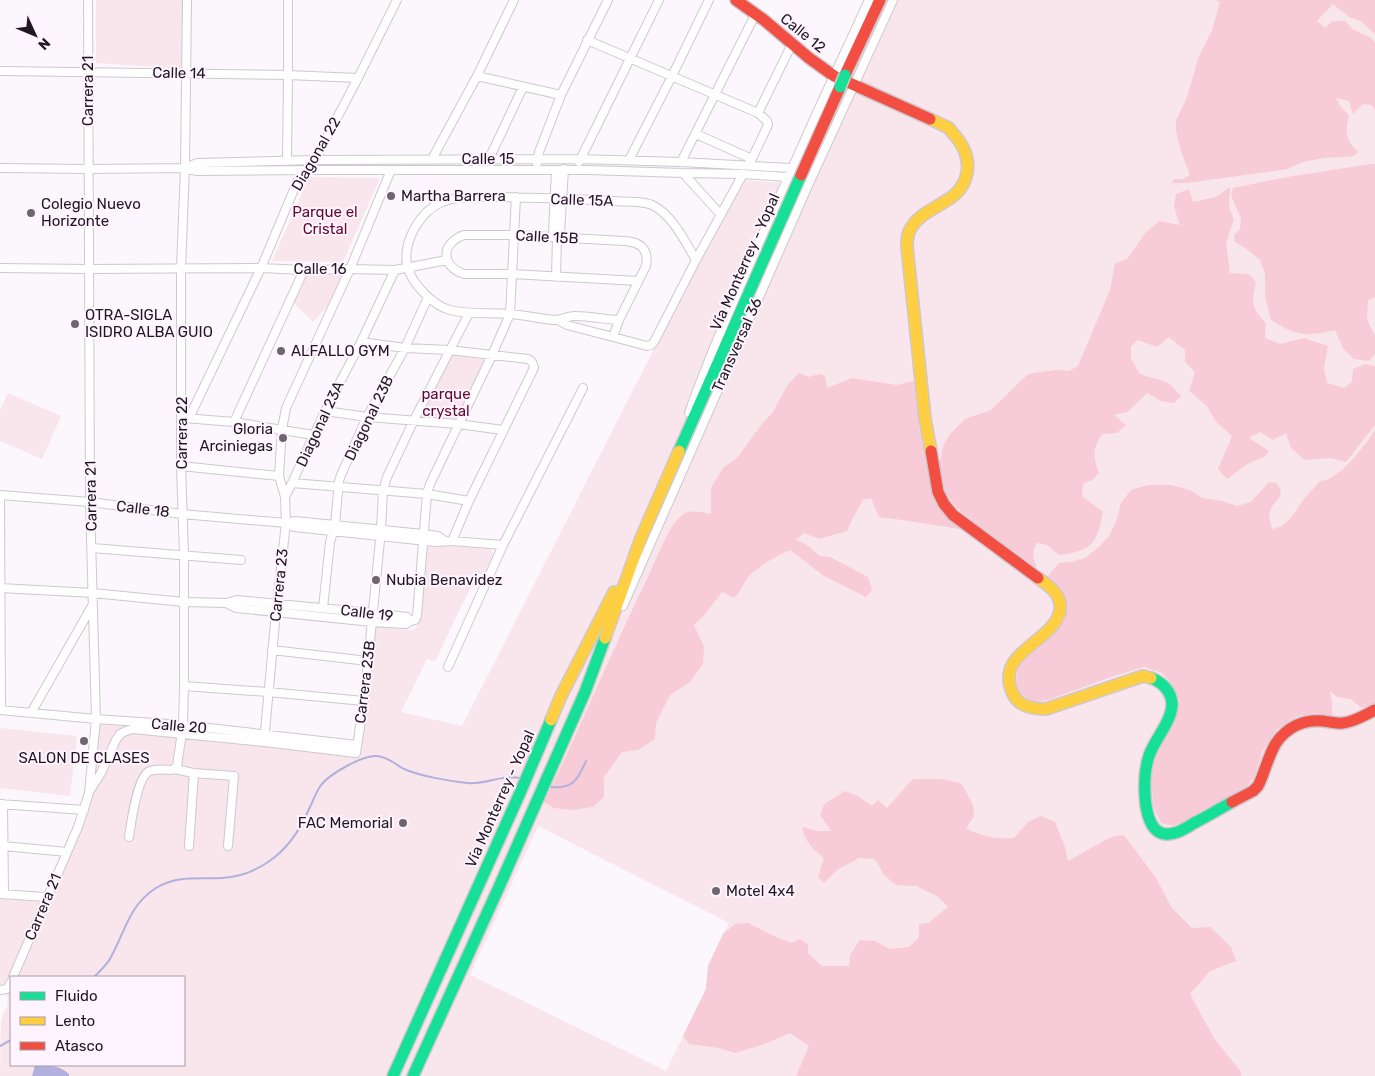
<svg xmlns="http://www.w3.org/2000/svg" width="1375" height="1076" viewBox="0 0 1375 1076" font-family="Rubik,sans-serif">
  <style>
    .green { fill: #f9e5ec; fill-rule: evenodd }
    .forest { fill: #f8cbd8 }
    .water { fill: #b2b0dd }
    .lines { fill: none; stroke-linecap: round; stroke-linejoin: round }
    .stream { stroke: #b2b0dd; stroke-width: 2 }
    .street-casing { stroke: #cec8cf; stroke-width: 10 }
    .fast-casing { stroke: #cec8cf; stroke-width: 14 }
    .slow-casing { stroke: #cec8cf; stroke-width: 14 }
    .jam-casing { stroke: #cec8cf; stroke-width: 14 }
    .street { stroke: #fffeff; stroke-width: 8 }
    .fast { stroke: #16e098; stroke-width: 11 }
    .slow { stroke: #ffcf43; stroke-width: 11 }
    .jam { stroke: #f24e42; stroke-width: 11 }
    .fast-bridge-casing { stroke: #cec8cf; stroke-width: 14; stroke-linecap: butt }
    .fast-bridge { stroke: #16e098; stroke-width: 11 }
    .poi-dot { fill: #6d666e; stroke: #fef4ff; stroke-width: 2 }
    .labels { text-anchor: middle; stroke-width: 4; stroke-linejoin: round; paint-order: stroke }
    .street-label { font-size: 15px; fill: #201821; stroke: #fef4ff }
    .poi-label { font-size: 15px; fill: #201821; stroke: #fef4ff; text-anchor: start }
    .park-label { font-size: 15px; fill: #63082e; stroke: #fef4ff }
  </style>
  <rect width="100%" height="100%" fill="#fcf7fc"/>
  <!-- green -->
  <path class="green" d="M96,0H184V69L96,63Z
    M879,0H1375V1076H0L1,1022L4,1011L7,1008L8,998L3,989L0,988V899L47,902L88,812L100,724L247,736L358,749L375,627L413,630L417,627L425,547L451,546L490,549L495,555L486,577L478,573L455,619L435,662L427,659L401,712L462,726L657,343L743,180L796,184ZM538,826L729,923L708,966L706,989L666,1071L470,975ZM11,977H184V1065H11Z
    M309,177L380,178L343,262L272,261Z
    M347,271L334,300L313,322L292,301L306,272Z
    M452,352L488,357L456,422L418,418Z
    M8,393L61,416L42,459L0,441V410Z
    M0,728L77,736L70,796L0,788Z"/>
  <!-- forest -->
  <path class="forest" d="M1215,0H1375V34L1361,21L1349,17L1333,4L1317,21L1325,28L1333,21H1345L1352,29L1371,38L1375,43V110L1371,105L1363,104L1353,114L1349,101L1336,98L1340,106L1349,115C1345,131 1345,139 1358,152L1354,156C1332,158 1308,157 1288,169L1187,183H1171L1174,179H1183L1190,175L1181,151L1176,131V120L1186,100L1199,56L1212,31L1220,2Z
    M1371,164H1375V297L1368,300L1367,319L1375,336V354L1369,361L1354,359L1343,348L1335,330C1306,337 1296,336 1271,320L1265,297V273L1260,260L1245,248L1235,242L1234,235L1240,229L1241,219L1231,195L1233,188L1287,177Z
    M1230,187L1229,207L1234,219L1226,243L1230,273L1249,274L1256,282C1251,302 1251,308 1266,323L1265,338L1280,344L1304,338L1328,346L1324,369L1327,383L1344,388L1352,382L1353,369L1365,364L1375,366V425L1346,462L1330,458L1305,460L1291,448L1286,433L1273,440L1260,432L1249,438L1269,451L1264,457L1249,463L1227,479L1218,469L1232,436L1216,422L1207,406L1189,391L1195,372L1185,362V350L1169,337L1157,347L1138,340L1131,346V358L1139,373L1148,377L1158,379L1170,384L1181,396L1174,403L1161,401L1147,393L1127,412L1114,415L1126,425L1117,433L1102,434C1092,450 1093,456 1099,473L1093,480L1083,483L1082,496L1103,512C1101,518 1101,525 1098,532C1092,550 1076,553 1059,555L1047,545L1037,543C1032,552 1032,558 1037,567H1032L1022,561L958,509L947,495L939,468L943,446L950,434L965,419L991,410L1028,374L1055,370L1069,371L1078,366L1110,290L1115,264L1128,258L1145,233L1159,221L1180,225L1174,207L1176,194L1189,189L1193,202L1216,197Z
    M799,373L808,377L820,374L825,376L827,388L852,378L897,385L914,381L919,427L933,490L963,529C956,529 950,527 943,526C922,524 900,519 879,517L871,498L863,500L853,518L847,531L819,539L804,533L796,540L807,545L820,556L830,557L868,577L872,590L866,597L824,576L790,550C776,556 761,565 750,575C744,581 741,591 734,598L722,592L706,613L694,625L704,647L703,664L689,683L670,695L656,723L655,739L638,750L622,752L604,777V797L593,807L573,810L554,808L544,802C581,727 612,650 649,575C657,558 668,527 682,515C689,509 702,512 711,514V488L723,468L738,457L761,425L773,412L787,386Z
    M1375,430V705L1367,708L1360,707L1351,699L1337,697L1330,691L1332,702V719L1316,713L1298,716L1277,729L1263,750L1254,777L1246,788L1192,819L1173,826L1161,823L1154,808L1151,782L1154,758L1173,723L1180,701L1171,683L1162,673L1144,667L1111,677L1048,700L1034,702L1020,694L1016,680L1019,667L1028,656L1045,643L1060,625L1064,610L1056,586L1048,578L1050,573L1059,563L1072,562L1085,558L1099,547L1109,536L1117,519L1121,503L1131,490L1148,485H1171L1190,490L1202,498L1222,501L1237,506L1251,502L1269,482L1276,483L1281,490L1279,498L1272,506L1269,516L1272,529C1288,527 1295,511 1304,499C1309,493 1315,487 1320,481C1340,480 1365,445 1375,430Z
    M913,779H941L961,783L973,805L974,816L966,828C981,837 997,839 1014,838L1028,822L1041,816L1055,822L1065,847L1068,861L1111,837L1124,835L1156,878L1172,908L1192,928L1210,927L1231,947L1236,961L1210,971L1190,994L1214,1038L1241,1072V1076H796L809,1046L790,1033L765,1044L735,1053L719,1048L689,1044L683,1036L706,989L708,966L723,934L735,924L748,923L778,938L792,943L799,939L808,944V953L822,966H849L850,955L860,940L875,941L890,949L909,947L919,938V924L928,923L948,907L937,896L916,886L896,885L884,875L875,859L859,858L837,870L824,883L818,877L824,858C812,848 805,842 802,827L817,831H831L820,815L824,804L845,791L858,796L872,806L878,800L887,808Z"/>
  <!-- water -->
  <path class="water" d="M35,1065C48,1065 59,1065 69,1074V1076H32Z"/>
  <g class="lines">
    <!-- stream -->
    <path class="stream" d="M550,787C573,789 577,781 586,761
      M94,977C100,971 107,965 111,957C125,932 129,905 156,888C177,875 199,879 222,878C238,877 255,871 268,862C288,849 300,830 309,809C313,801 316,792 321,785C330,774 362,755 377,756C388,757 395,764 404,769C420,776 449,781 467,783C486,785 503,774 519,778
      M0,1046L11,1040"/>
    <!-- street casing -->
    <g class="street-casing">
      <path id="street" d="M587,40L758,113L767,121L768,125L749,165
        M0,71L288,75L358,78
        M477,76L561,95
        M758,113L792,44
        M696,134L752,159
        M432,159L477,76L514,0
        M489,159L523,87
        M629,160L672,76L709,0
        M287,161L288,75V2
        M579,162L659,0
        M681,162L755,15
        M537,163L539,152L561,95L608,0
        M0,168L88,169L185,168L196,171L306,170H587L683,173L743,174L787,177
        M185,168L197,163L315,160L579,159L681,162L791,168
        M556,170L553,233L557,238
        M683,173L721,215
        M0,268L88,269L261,268L304,270L350,269L395,270L447,260
        M556,277L557,238L560,233L564,169
        M558,320L567,325L613,337L647,346L651,345L654,342L696,260L743,174
        M619,320C604,319 589,316 574,316C568,316 562,320 555,320C540,319 525,315 510,314C490,312 470,315 450,310C434,306 412,284 408,268C401,244 419,212 442,202C457,196 474,197 490,197C540,197 589,200 638,202C644,203 649,203 654,206C672,215 686,243 696,260
        M613,337L619,320L646,266C649,248 640,242 624,241L514,235H464C441,243 440,266 464,274H512L638,281
        M361,342L405,348L449,350L528,359C532,361 533,363 534,368L469,501L452,541
        M325,411L367,417L458,424L503,430
        M689,413C708,358 732,305 755,252C792,167 830,83 869,0
        M184,418L234,422L313,435
        M189,418L261,268L298,180L318,154L358,78L397,0
        M234,422L304,270
        M181,466L279,476
        M292,483L427,494L469,501
        M0,495L90,502L182,514L286,523L295,521L423,534L438,536L445,541
        M0,495L1,710
        M285,497L292,483L325,411L361,342L395,270
        M286,523L294,527L436,542L452,541L503,545
        M92,548L241,560
        M0,588L93,593L184,602L226,603L237,600L372,613L407,617L410,621
        M226,603L236,608L372,622L406,624L410,621L415,620L417,616L427,494L430,484L492,355L510,314L516,197
        M623,606L807,188L893,0
        M323,608L330,542L335,525L339,481L341,475L367,417L405,348L428,297
        M272,650L368,661
        M448,667L503,545L583,388
        M184,686L268,692L364,701
        M0,710L96,719L183,725L357,745
        M31,713L92,606
        M264,742L276,612L286,523L285,497L279,476L282,429L286,408L350,269L391,170
        M175,769L193,773L234,776L228,846
        M91,789L101,773L116,740L120,734L126,731L133,729L264,742L356,753L364,701L368,661L381,530L383,491L387,477L414,420L469,313
        M0,804L84,810
        M3,804L4,894
        M129,837C131,823 137,779 148,772C155,768 165,770 172,770L177,766L183,725L184,686V555L181,466V268L185,168L187,0
        M3,846L67,852
        M189,846L194,773
        M0,894L47,897
        M13,977L78,827L89,793L96,719L90,502L88,0
        M0,990L7,989L11,982"/>
    </g>
    <!-- fast casing -->
    <g class="fast-casing">
      <path id="fast" d="M679,451L801,175
        M1151,678C1162,682 1171,691 1172,703C1173,720 1154,740 1149,756C1144,771 1144,790 1146,806C1149,824 1156,840 1178,832C1185,829 1192,824 1198,821C1210,815 1221,808 1232,802
        M393,1076L520,793L551,720
        M413,1076L499,887L585,692L605,638"/>
    </g>
    <!-- slow casing -->
    <g class="slow-casing">
      <path id="slow" d="M930,119L949,128L951,131C962,143 970,156 967,173C961,205 925,204 911,228C907,234 907,240 907,247L925,419L931,451
        M1038,578C1048,585 1063,595 1060,611C1053,643 993,652 1013,694C1019,707 1033,709 1046,709L1143,676L1151,678
        M605,638L641,538L679,451
        M551,720L561,696L614,592"/>
    </g>
    <!-- jam casing -->
    <g class="jam-casing">
      <path id="jam" d="M736,0L764,20L809,58L834,76L930,119
        M845,75L880,0
        M801,175L840,87
        M931,451L938,492L944,504L953,515L1038,578
        M1232,802L1253,791L1258,786C1265,772 1268,756 1276,743C1287,727 1304,719 1323,721C1330,722 1336,724 1343,723C1354,722 1365,715 1375,710"/>
    </g>
    <!-- street -->
    <use href="#street" class="street"/>
    <!-- fast -->
    <use href="#fast" class="fast"/>
    <!-- slow -->
    <use href="#slow" class="slow"/>
    <!-- jam -->
    <use href="#jam" class="jam"/>
    <!-- fast-bridge casing -->
    <g class="fast-bridge-casing">
      <path id="fast-bridge" d="M840,87L845,75"/>
    </g>
    <!-- fast-bridge -->
    <use href="#fast-bridge" class="fast-bridge"/>
  </g>
  <!-- markers -->
  <g class="poi-dot">
    <circle cx="391" cy="196" r="5"/>
    <circle cx="31" cy="213" r="5"/>
    <circle cx="75" cy="324" r="5"/>
    <circle cx="281" cy="351" r="5"/>
    <circle cx="283" cy="438" r="5"/>
    <circle cx="376" cy="580" r="5"/>
    <circle cx="84" cy="741" r="5"/>
    <circle cx="403" cy="823" r="5"/>
    <circle cx="716" cy="891" r="5"/>
  </g>
  <g class="labels">
    <!-- street labels -->
    <g class="street-label">
      <text transform="translate(803 33) rotate(39)" y="5">Calle 12</text>
      <text transform="translate(179 73) rotate(1)" y="5">Calle 14</text>
      <text transform="translate(88 91) rotate(-90)" y="5">Carrera 21</text>
      <text transform="translate(316 154) rotate(-60)" y="5">Diagonal 22</text>
      <text x="488" y="164">Calle 15</text>
      <text transform="translate(582 200) rotate(2)" y="5">Calle 15A</text>
      <text transform="translate(547 237) rotate(3)" y="5">Calle 15B</text>
      <text transform="translate(745 262) rotate(-66)" y="5">Vía Monterrey - Yopal</text>
      <text x="320" y="274">Calle 16</text>
      <text transform="translate(737 345) rotate(-66)" y="5">Transversal 36</text>
      <text transform="translate(369 418) rotate(-64)" y="5">Diagonal 23B</text>
      <text transform="translate(320 424) rotate(-65)" y="5">Diagonal 23A</text>
      <text transform="translate(182 433) rotate(-90)" y="5">Carrera 22</text>
      <text transform="translate(91 496) rotate(-91)" y="5">Carrera 21</text>
      <text transform="translate(143 509) rotate(7)" y="5">Calle 18</text>
      <text transform="translate(279 585) rotate(-84)" y="5">Carrera 23</text>
      <text transform="translate(367 613) rotate(7)" y="5">Calle 19</text>
      <text transform="translate(365 682) rotate(-83)" y="5">Carrera 23B</text>
      <text transform="translate(179 726) rotate(5)" y="5">Calle 20</text>
      <text transform="translate(500 799) rotate(-66)" y="5">Vía Monterrey - Yopal</text>
      <text transform="translate(43 907) rotate(-67)" y="5">Carrera 21</text>
    </g>
    <!-- poi labels -->
    <g class="poi-label">
      <text x="401" y="201">Martha Barrera</text>
      <text x="41" y="209">Colegio Nuevo<tspan x="41" dy="17">Horizonte</tspan></text>
      <text x="85" y="320">OTRA-SIGLA<tspan x="85" dy="17">ISIDRO ALBA GUIO</tspan></text>
      <text x="291" y="356">ALFALLO GYM</text>
      <text x="273" y="434" text-anchor="end">Gloria<tspan x="273" dy="17">Arciniegas</tspan></text>
      <text x="386" y="585">Nubia Benavidez</text>
      <text x="84" y="763" text-anchor="middle">SALON DE CLASES</text>
      <text x="393" y="828" text-anchor="end">FAC Memorial</text>
      <text x="726" y="896">Motel 4x4</text>
    </g>
    <!-- park labels -->
    <g class="park-label">
      <text x="325" y="217">Parque el<tspan x="325" dy="17">Cristal</tspan></text>
      <text x="446" y="399">parque<tspan x="446" dy="17">crystal</tspan></text>
    </g>
  </g>
  <!-- legend -->
  <rect x="10" y="976" width="175" height="90" fill="#fef4ff" stroke="#a59ca6"/>
  <rect x="20" y="992" width="25" height="8" fill="#16e098" stroke="#a59ca6"/>
  <text x="55" y="1001" font-size="15" fill="#201821">Fluido</text>
  <rect x="20" y="1017" width="25" height="8" fill="#ffcf43" stroke="#a59ca6"/>
  <text x="55" y="1026" font-size="15" fill="#201821">Lento</text>
  <rect x="20" y="1042" width="25" height="8" fill="#f24e42" stroke="#a59ca6"/>
  <text x="55" y="1051" font-size="15" fill="#201821">Atasco</text>
  <!-- north arrow -->
  <g transform="translate(35 35) rotate(134)" stroke="#fef4ff" stroke-width="4" paint-order="stroke">
  <path d="M0-4L9 19L0 12L-9 19Z" fill="#201821"/>
  <text y="-8" font-size="14" font-weight="bold" text-anchor="middle" fill="#201821">N</text>
  </g>
</svg>
